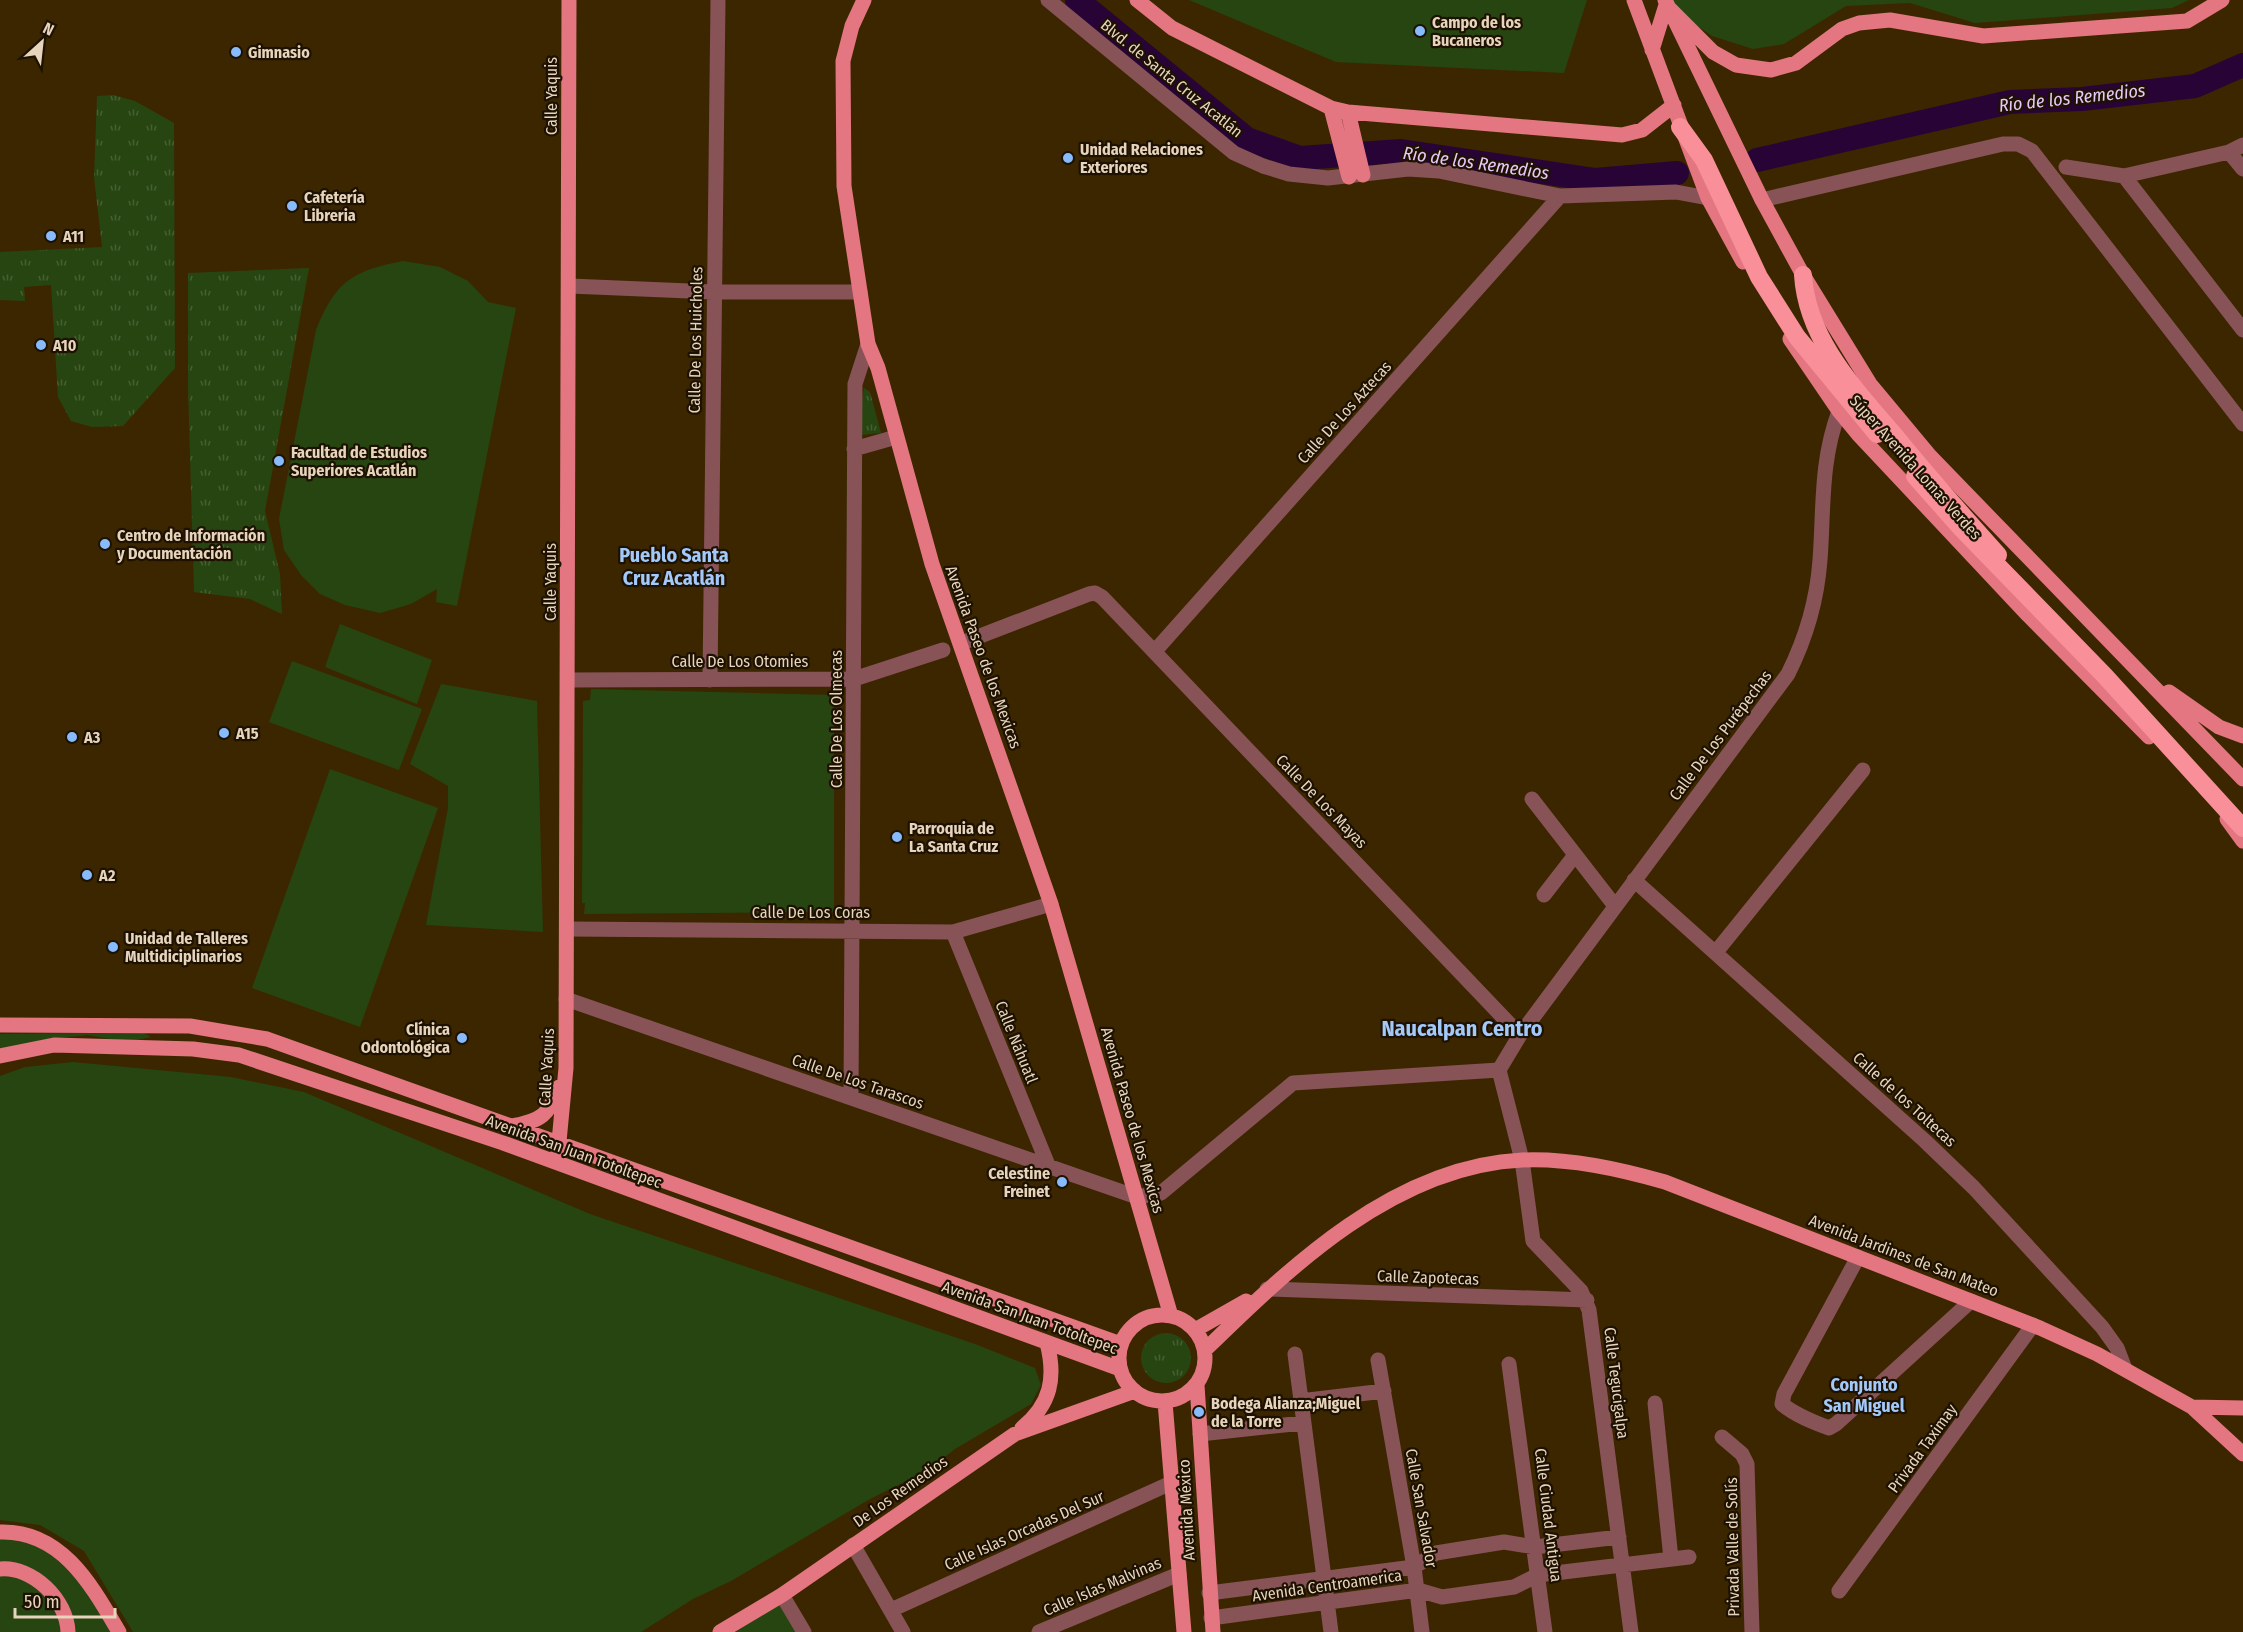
<svg xmlns="http://www.w3.org/2000/svg" width="2243" height="1632" viewBox="0 0 2243 1632" font-family="'Fira Sans Condensed',sans-serif">
  <style>
    .grass { fill: url(#grass-tufts) }
    .park { fill: #274511 }
    .lines { fill: none; stroke-linecap: round; stroke-linejoin: round }
    .river { stroke: #280436; stroke-width: 24 }
    .minor { stroke: #885357; stroke-width: 15 }
    .major { stroke: #e37681; stroke-width: 15 }
    .highway { stroke: #f88f99; stroke-width: 18 }
    .highway-bridge { stroke: #f88f99; stroke-width: 18 }
    .poi-dot { fill: #88bbfc; stroke: #1d1101; stroke-width: 2 }
    .labels { text-anchor: middle; stroke-width: 4.5; stroke-linejoin: round; paint-order: stroke }
    .poi-label { font-size: 16px; font-weight: bold; fill: #e7d4bc; stroke: #1d1101; text-anchor: start }
    .street-label { font-size: 16px; fill: #e7d4bc; stroke: #1d1101 }
    .water-label { font-size: 18px; font-style: italic; fill: #e9c8f9; stroke: #1d1101 }
    .neighbourhood-label { font-size: 18px; font-weight: bold; fill: #a3c9fa; stroke: #1d1101 }
    .quarter-label { font-size: 20px; font-weight: bold; fill: #a3c9fa; stroke: #1d1101 }
    .district-label { font-size: 22px; font-weight: bold; fill: #a3c9fa; stroke: #1d1101 }
  </style>
  <defs>
    <pattern id="grass-tufts" width="24" height="20" patternUnits="userSpaceOnUse" patternTransform="scale(1.5)"><rect width="24" height="20" fill="#274511"/><path d="M3 7l-1-3M5 7V3M7 7l1-3M15 17l-1-3M17 17v-4M19 17l1-3" fill="none" stroke="#465f32"/></pattern>
  </defs>
  <rect width="100%" height="100%" fill="#3c2600"/>
  <!-- grass -->
  <path class="grass" d="M113,95L135,101L174,123L175,368L123,426L92,427L71,421L58,397L51,285L24,287L25,301L0,300V252L102,247L94,177L97,96Z
    M309,268L265,511L280,574L282,614L250,599L194,592L188,387V273Z
    M864,388L870,392L881,433L860,435L858,422Z
    M1141 1358a25 25 0 1 1 50 0a25 25 0 1 1-50 0Z"/>
  <!-- park -->
  <path class="park" d="M1189,0H1587L1564,73L1336,62Z
    M1665,0H2189L2172,8L1975,23L1910,3L1846,6L1784,44L1753,49L1712,36L1666,5Z
    M403,261L440,267L468,281L488,302L516,308L457,606L436,602L437,589L411,604L380,613L345,605L320,594L301,575L284,550L279,519L316,330C336,281 352,271 403,261Z
    M340,624L432,660L417,704L325,667Z
    M292,661L422,709L399,770L269,722Z
    M441,684L537,701L543,932L426,925L448,808V786L410,764Z
    M591,689L834,695V912L584,914L585,903H582L583,701L590,700Z
    M330,769L438,808L360,1027L252,988Z
    M142,1032L151,1037L127,1042L88,1035L48,1039L0,1050V1034Z
    M73,1062L231,1077L304,1092L590,1214L975,1344L1035,1368L1041,1385L1031,1404L955,1449L928,1470L870,1499L731,1581L693,1599L641,1632H133L84,1551L40,1525L0,1520V1076L25,1067Z
    M0,1537C55,1534 87,1592 111,1632H0Z
    M779,1602L797,1632H735Z"/>
  <g class="lines">
    <!-- river -->
    <path class="river" d="M1077,0L1247,139L1300,158L1401,151L1595,180L1677,173
      M1757,160L2010,102L2082,99L2195,86L2243,65"/>
    <!-- minor -->
    <path class="minor" d="M1048,0L1234,153L1263,166L1289,174L1328,178L1408,169L1439,171L1560,196L1676,192L1708,198
      M2229,152L2243,169
      M2066,167L2124,176L2229,152L2243,145
      M2124,176L2243,330
      M1762,200L2003,144H2018L2032,151L2243,424
      M570,286L713,292H860
      M854,449L896,437
      M962,643L1089,594L1095,593L1102,597L1520,1035
      M1155,651L1560,196
      M568,680L854,679L943,650
      M710,680L718,0
      M1532,799L1615,906
      M1634,880L1925,1141L1974,1188L2102,1327L2117,1348L2125,1369
      M1544,895L1575,855
      M567,929L953,932L1051,904
      M953,932L1048,1165
      M1716,952L1863,770
      M566,999L1137,1197L1161,1193L1293,1083L1499,1070
      M851,1097L855,384L868,344
      M1858,1257L1784,1394L1782,1404C1795,1415 1813,1422 1829,1428L1836,1424L1971,1301
      M1267,1289L1587,1300
      M1295,1354L1331,1632
      M1378,1360L1414,1567L1422,1632
      M1509,1364L1545,1632
      M1300,1401L1384,1391
      M1655,1403L1671,1559
      M1200,1434L1303,1423
      M1722,1437L1742,1454L1747,1464L1752,1632
      M853,1545L903,1632
      M1839,1591L2033,1325
      M1209,1593L1414,1567L1436,1553L1504,1542L1535,1547L1619,1537
      M782,1595L804,1632
      M891,1610L1171,1483
      M1211,1618L1418,1590L1442,1597L1514,1587L1538,1575L1689,1557
      M1039,1632L1179,1574
      M1631,1632L1589,1310L1581,1291L1533,1241L1522,1160L1499,1070L1520,1035L1788,674C1806,638 1817,601 1820,560C1824,507 1820,463 1839,411"/>
    <!-- major -->
    <path class="major" d="M864,0L852,26L843,61L844,186L868,344L878,368L932,564L1051,904L1171,1316
      M1137,0L1172,28L1331,108L1348,112L1622,135L1642,130L1674,105
      M1634,0L1708,198L1743,262
      M1665,0L1762,200L1803,275L1870,384L1930,456L2243,779
      M1652,50L1666,5L1713,52L1736,65L1771,70L1796,63L1842,29L1859,23L1890,20L1983,36L2187,21L2222,0
      M1331,108L1349,177
      M1348,112L1363,175
      M1790,339L1839,411L1858,434L2028,615L2149,737
      M2169,692L2219,727L2243,736
      M2227,819L2243,841
      M0,1025L190,1026L267,1039L1121,1344
      M0,1056L54,1045L193,1049L239,1055L503,1143L1120,1369
      M512,1126C541,1121 549,1115 559,1087
      M558,1152L566,1068L569,0
      M1119 1358a43 43 0 1 1 86 0a43 43 0 1 1-86 0Z
      M1195,1330L1246,1301
      M1206,1349C1291,1266 1395,1166 1522,1160C1570,1158 1619,1169 1665,1182L2040,1328L2097,1354L2192,1407L2243,1454
      M1197,1385L1213,1632
      M1165,1402L1184,1632
      M2192,1407L2243,1408
      M1022,1428C1051,1404 1056,1378 1047,1343
      M0,1532C62,1530 92,1586 119,1632
      M0,1569C33,1566 67,1600 68,1632
      M720,1632L782,1595L1015,1434L1135,1391"/>
    <!-- highway -->
    <path class="highway" d="M1680,127L1704,160L1759,277L1797,337L1877,434
      M1803,275C1807,340 1855,389 1895,436C1928,477 1963,516 1998,555"/>
    <!-- highway-bridge -->
    <path class="highway-bridge" d="M1915,476L1961,528L2105,676L2243,828"/>
  </g>
  <!-- markers -->
  <g class="poi-dot">
    <circle cx="1420" cy="31" r="6"/>
    <circle cx="236" cy="52" r="6"/>
    <circle cx="1068" cy="158" r="6"/>
    <circle cx="292" cy="206" r="6"/>
    <circle cx="51" cy="236" r="6"/>
    <circle cx="41" cy="345" r="6"/>
    <circle cx="279" cy="461" r="6"/>
    <circle cx="105" cy="544" r="6"/>
    <circle cx="224" cy="733" r="6"/>
    <circle cx="72" cy="737" r="6"/>
    <circle cx="897" cy="837" r="6"/>
    <circle cx="87" cy="875" r="6"/>
    <circle cx="113" cy="947" r="6"/>
    <circle cx="462" cy="1038" r="6"/>
    <circle cx="1062" cy="1182" r="6"/>
    <circle cx="1199" cy="1412" r="6"/>
  </g>
  <g class="labels">
    <!-- poi labels -->
    <g class="poi-label">
      <text x="1432" y="28">Campo de los<tspan x="1432" dy="18">Bucaneros</tspan></text>
      <text x="248" y="58">Gimnasio</text>
      <text x="1080" y="155">Unidad Relaciones<tspan x="1080" dy="18">Exteriores</tspan></text>
      <text x="304" y="203">Cafetería<tspan x="304" dy="18">Libreria</tspan></text>
      <text x="63" y="242">A11</text>
      <text x="53" y="351">A10</text>
      <text x="291" y="458">Facultad de Estudios<tspan x="291" dy="18">Superiores Acatlán</tspan></text>
      <text x="117" y="541">Centro de Información<tspan x="117" dy="18">y Documentación</tspan></text>
      <text x="236" y="739">A15</text>
      <text x="84" y="743">A3</text>
      <text x="909" y="834">Parroquia de<tspan x="909" dy="18">La Santa Cruz</tspan></text>
      <text x="99" y="881">A2</text>
      <text x="125" y="944">Unidad de Talleres<tspan x="125" dy="18">Multidiciplinarios</tspan></text>
      <text x="450" y="1035" text-anchor="end">Clínica<tspan x="450" dy="18">Odontológica</tspan></text>
      <text x="1050" y="1179" text-anchor="end">Celestine<tspan x="1050" dy="18">Freinet</tspan></text>
      <text x="1211" y="1409">Bodega Alianza;Miguel<tspan x="1211" dy="18">de la Torre</tspan></text>
    </g>
    <!-- street labels -->
    <g class="street-label">
      <text transform="translate(1172 78) rotate(39)" y="6">Blvd. de Santa Cruz Acatlán</text>
      <text transform="translate(551 96) rotate(-90)" y="6">Calle Yaquis</text>
      <text transform="translate(695 340) rotate(-89)" y="6">Calle De Los Huicholes</text>
      <text transform="translate(1344 412) rotate(-48)" y="6">Calle De Los Aztecas</text>
      <text transform="translate(1916 467) rotate(48)" y="6">Súper Avenida Lomas Verdes</text>
      <text transform="translate(550 582) rotate(-90)" y="6">Calle Yaquis</text>
      <text transform="translate(984 657) rotate(70)" y="6">Avenida Paseo de los Mexicas</text>
      <text x="740" y="667">Calle De Los Otomies</text>
      <text transform="translate(836 719) rotate(-90)" y="6">Calle De Los Olmecas</text>
      <text transform="translate(1720 735) rotate(-53)" y="6">Calle De Los Purépechas</text>
      <text transform="translate(1322 801) rotate(46)" y="6">Calle De Los Mayas</text>
      <text x="811" y="918">Calle De Los Coras</text>
      <text transform="translate(1017 1042) rotate(68)" y="6">Calle Náhuatl</text>
      <text transform="translate(546 1067) rotate(-87)" y="6">Calle Yaquis</text>
      <text transform="translate(858 1081) rotate(19)" y="6">Calle De Los Tarascos</text>
      <text transform="translate(1905 1099) rotate(42)" y="6">Calle de los Toltecas</text>
      <text transform="translate(1133 1120) rotate(74)" y="6">Avenida Paseo de los Mexicas</text>
      <text transform="translate(574 1151) rotate(20)" y="6">Avenida San Juan Totoltepec</text>
      <text transform="translate(1904 1255) rotate(21)" y="6">Avenida Jardines de San Mateo</text>
      <text transform="translate(1428 1277) rotate(2)" y="6">Calle Zapotecas</text>
      <text transform="translate(1030 1317) rotate(20)" y="6">Avenida San Juan Totoltepec</text>
      <text transform="translate(1617 1383) rotate(83)" y="6">Calle Tegucigalpa</text>
      <text transform="translate(1922 1448) rotate(-54)" y="6">Privada Taximay</text>
      <text transform="translate(900 1491) rotate(-35)" y="6">De Los Remedios</text>
      <text transform="translate(1422 1508) rotate(80)" y="6">Calle San Salvador</text>
      <text transform="translate(1186 1510) rotate(-93)" y="6">Avenida México</text>
      <text transform="translate(1549 1515) rotate(83)" y="6">Calle Ciudad Antigua</text>
      <text transform="translate(1024 1530) rotate(-24)" y="6">Calle Islas Orcadas Del Sur</text>
      <text transform="translate(1732 1547) rotate(-91)" y="6">Privada Valle de Solís</text>
      <text transform="translate(1327 1585) rotate(-8)" y="6">Avenida Centroamerica</text>
      <text transform="translate(1102 1586) rotate(-23)" y="6">Calle Islas Malvinas</text>
    </g>
    <!-- water labels -->
    <g class="water-label">
      <text transform="translate(2072 98) rotate(-6)" y="6">Río de los Remedios</text>
      <text transform="translate(1476 163) rotate(8)" y="6">Río de los Remedios</text>
    </g>
    <!-- neighbourhood labels -->
    <g class="neighbourhood-label">
      <text x="1864" y="1391">Conjunto<tspan x="1864" dy="21">San Miguel</tspan></text>
    </g>
    <!-- quarter labels -->
    <g class="quarter-label">
      <text x="674" y="562">Pueblo Santa<tspan x="674" dy="23">Cruz Acatlán</tspan></text>
    </g>
    <!-- district labels -->
    <g class="district-label">
      <text x="1462" y="1036">Naucalpan Centro</text>
    </g>
  </g>
  <!-- north arrow -->
  <g transform="translate(42 42) rotate(27)" stroke="#1d1101" stroke-width="4.5" paint-order="stroke">
  <path d="M0-4.5L10 22L0 15L-10 22Z" fill="#e7d4bc"/>
  <text y="-9" font-size="16" font-weight="bold" text-anchor="middle" fill="#e7d4bc">N</text>
  </g>
  <!-- scale -->
  <path d="M15 1608v9h100v-9" fill="none" stroke="#e7d4bc" stroke-width="3"/>
  <text x="24" y="1608" font-size="18" fill="#e7d4bc" stroke="#1d1101" stroke-width="4.5" paint-order="stroke">50 m</text>
</svg>
